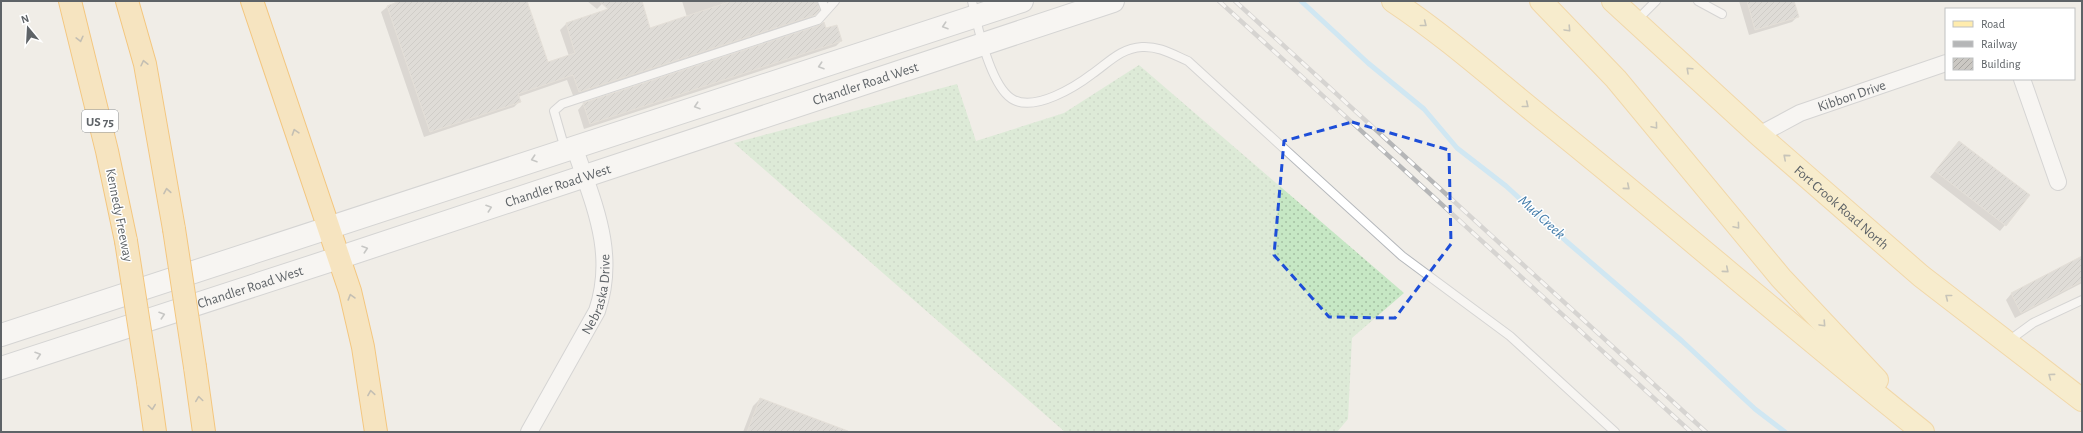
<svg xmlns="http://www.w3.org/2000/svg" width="2083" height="433" viewBox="0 0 2083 433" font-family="'Alegreya Sans',sans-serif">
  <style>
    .grass { fill: url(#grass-dots) }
    .shadow { fill: #0003 }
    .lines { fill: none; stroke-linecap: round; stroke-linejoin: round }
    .stream { stroke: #a8dfff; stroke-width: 5 }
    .building { fill: url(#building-hatch); stroke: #d5cfc5 }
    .lane-casing { stroke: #b4b7bb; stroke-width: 10 }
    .street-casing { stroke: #b4b7bb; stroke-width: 18 }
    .secondary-casing { stroke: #b3b7bb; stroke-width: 24 }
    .primary-casing { stroke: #f2be5e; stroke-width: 24 }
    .highway-casing { stroke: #f79800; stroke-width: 24 }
    .lane { stroke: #fff; stroke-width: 8 }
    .street { stroke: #fff; stroke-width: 16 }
    .secondary { stroke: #fff; stroke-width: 22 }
    .primary { stroke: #ffecad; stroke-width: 22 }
    .highway { stroke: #fdda91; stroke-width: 22 }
    .rail-casing { stroke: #b5b6b7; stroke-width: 4.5 }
    .rail { stroke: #fff; stroke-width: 3; stroke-dasharray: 9; stroke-linecap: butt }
    .highway-bridge-casing { stroke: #f79800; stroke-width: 24; stroke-linecap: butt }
    .highway-bridge { stroke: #fdda91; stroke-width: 22 }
    .oneway { stroke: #969380 }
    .oneway2 { stroke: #969a9c }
    .oneway3 { stroke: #8e8774 }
    .marked { fill: none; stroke: #1d4ed8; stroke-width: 3; stroke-dasharray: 8 5; stroke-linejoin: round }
    .labels { text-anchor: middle; stroke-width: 3; stroke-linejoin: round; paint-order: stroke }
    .shield { fill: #fff; stroke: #8e9295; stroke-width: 1 }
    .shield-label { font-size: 13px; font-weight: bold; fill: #5e6367 }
    .street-label { font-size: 14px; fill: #5e6367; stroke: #fff }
    .water-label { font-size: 15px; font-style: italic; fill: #417ba9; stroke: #fff }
  </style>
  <defs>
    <pattern id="grass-dots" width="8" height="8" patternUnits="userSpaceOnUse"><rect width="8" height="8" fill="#c6e7c4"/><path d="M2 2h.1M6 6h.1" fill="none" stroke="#a4bfa3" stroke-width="1.8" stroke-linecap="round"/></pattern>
    <pattern id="building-hatch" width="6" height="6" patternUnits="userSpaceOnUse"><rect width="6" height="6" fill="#cbc8c3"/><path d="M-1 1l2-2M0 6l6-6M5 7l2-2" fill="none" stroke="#a8a6a2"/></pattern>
  </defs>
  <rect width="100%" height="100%" fill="#f0ede7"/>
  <!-- grass -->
  <path class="grass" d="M1139,65L1404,293L1352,338L1348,419L1337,432H1065L734,143L957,84L976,141L1064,113Z"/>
  <!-- shadow -->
  <path class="shadow" d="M403,1H525L547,63L569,56L560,30L566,24L638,1H641L650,29L687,17L682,1H816L814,15L808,21L574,98L567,80L518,97L520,101L514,107L424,137L381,12L387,7Z
    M587,1H605L597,9Z
    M1739,1H1793L1798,16L1792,22L1749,35Z
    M825,29L841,41L836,46L584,129L578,110L583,104Z
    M1954,148L2005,225L2000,231L1930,177Z
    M2082,257V283L2015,318L2006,300L2011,294Z
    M760,399L849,432H743L753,406Z"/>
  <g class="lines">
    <!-- stream -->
    <path class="stream" d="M1301,1L1368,63L1424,109L1457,148L1506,186L1566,241L1682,341L1755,409L1785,432"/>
  </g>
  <!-- building -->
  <path class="building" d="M400,1H527L548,62L575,53L566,23L608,9L599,1H642L650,28L732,1H817L820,10L815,15L579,92L573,75L518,94L521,102L430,132L387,6Z
    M1747,1H1794L1799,17L1755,30Z
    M824,22L826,28L837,25L842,41L590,124L583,103L820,25Z
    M1959,141L2030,195L2006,226L1935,171Z
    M2082,256V281L2021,313L2011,293Z
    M760,398L848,431V432H747Z"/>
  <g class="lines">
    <!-- lane casing -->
    <g class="lane-casing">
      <path id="lane" d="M822,1L826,11
        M972,1C977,25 991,89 1014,100C1036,111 1075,87 1092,74C1108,63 1121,48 1142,47C1159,46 1172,54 1188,61L1402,256L1510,336L1615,432
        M1698,1L1722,14
        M1636,21L1656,1
        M565,149L554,111L562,104L818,20L835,1
        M2007,342L2033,323L2082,300"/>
    </g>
    <!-- street casing -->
    <g class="street-casing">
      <g id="street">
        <path d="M2022,79L2058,182"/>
        <path id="s1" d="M1759,135L1800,113L1946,63"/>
        <path id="s2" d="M529,432L597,311C617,252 593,203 574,146"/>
      </g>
    </g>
    <!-- secondary casing -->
    <g class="secondary-casing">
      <g id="secondary">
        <path d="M1,335L1022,1"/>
        <path id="s3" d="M1,368L338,258L1113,1"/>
      </g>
    </g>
    <!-- primary casing -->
    <g class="primary-casing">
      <g id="primary">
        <path d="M1393,1C1447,37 1496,81 1547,122C1673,223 1796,331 1923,432"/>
        <path d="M1541,1L1616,79L1781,278L1877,380"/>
        <path id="s4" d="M1613,1L1759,135L1921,276L2082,400"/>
      </g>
    </g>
    <!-- highway casing -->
    <g class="highway-casing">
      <path id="highway" d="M70,1L107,151L126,241
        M127,1L145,64L174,229
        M252,1L350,291L363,347L376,432
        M195,367L204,432
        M148,382L155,432"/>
    </g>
    <!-- lane -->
    <use href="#lane" class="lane"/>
    <!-- street -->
    <use href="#street" class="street"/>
    <!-- secondary -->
    <use href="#secondary" class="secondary"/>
    <!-- primary -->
    <use href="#primary" class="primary"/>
    <!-- highway -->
    <use href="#highway" class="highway"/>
    <!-- rail casing -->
    <g class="rail-casing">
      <path id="rail" d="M1219,1L1691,432
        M1235,1L1706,432"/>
    </g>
    <!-- rail -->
    <use href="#rail" class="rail"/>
    <!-- highway-bridge casing -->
    <g class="highway-bridge-casing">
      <path id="highway-bridge" d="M174,229L195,367
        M126,241L148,382"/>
    </g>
    <!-- highway-bridge -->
    <use href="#highway-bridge" class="highway-bridge"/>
  </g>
  <!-- one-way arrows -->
  <defs><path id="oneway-chevron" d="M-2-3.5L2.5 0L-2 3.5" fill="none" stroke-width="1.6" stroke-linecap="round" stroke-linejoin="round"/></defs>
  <g class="oneway">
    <use href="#oneway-chevron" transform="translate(1424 24) rotate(38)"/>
    <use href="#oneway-chevron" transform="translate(1568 29) rotate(47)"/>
    <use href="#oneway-chevron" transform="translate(1689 70) rotate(-137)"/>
    <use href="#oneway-chevron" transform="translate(1526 105) rotate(39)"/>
    <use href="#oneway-chevron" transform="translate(1655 126) rotate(50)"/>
    <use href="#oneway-chevron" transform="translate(1786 157) rotate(-139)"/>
    <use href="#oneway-chevron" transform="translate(1627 187) rotate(40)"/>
    <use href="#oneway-chevron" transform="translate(1737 226) rotate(50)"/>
    <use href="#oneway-chevron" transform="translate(1726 270) rotate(40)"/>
    <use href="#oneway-chevron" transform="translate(1948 297) rotate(-142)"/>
    <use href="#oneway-chevron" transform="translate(1823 324) rotate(47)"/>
    <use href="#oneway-chevron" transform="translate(2051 376) rotate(-143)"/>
  </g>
  <g class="oneway2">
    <use href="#oneway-chevron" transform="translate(945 26) rotate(162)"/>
    <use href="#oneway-chevron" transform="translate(821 66) rotate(162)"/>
    <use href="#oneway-chevron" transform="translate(697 106) rotate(162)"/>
    <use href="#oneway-chevron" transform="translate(534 159) rotate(162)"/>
    <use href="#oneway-chevron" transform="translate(489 208) rotate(-19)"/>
    <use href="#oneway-chevron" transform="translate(365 249) rotate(-18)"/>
    <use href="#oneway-chevron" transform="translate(162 315) rotate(-18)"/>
    <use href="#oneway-chevron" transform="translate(38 355) rotate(-18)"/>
  </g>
  <g class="oneway3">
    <use href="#oneway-chevron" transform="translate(80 39) rotate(76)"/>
    <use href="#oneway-chevron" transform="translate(144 63) rotate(-103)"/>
    <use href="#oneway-chevron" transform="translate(295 132) rotate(-108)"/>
    <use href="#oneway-chevron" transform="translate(167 191) rotate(-100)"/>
    <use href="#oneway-chevron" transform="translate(351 297) rotate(-106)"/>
    <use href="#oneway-chevron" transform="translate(371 393) rotate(-99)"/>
    <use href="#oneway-chevron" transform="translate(199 399) rotate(-98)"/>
    <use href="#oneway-chevron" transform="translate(152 407) rotate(82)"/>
  </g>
  <!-- marked area -->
  <path d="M0 0H2083V433H0ZM1352,122L1449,150L1451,244L1395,318L1329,317L1274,255L1284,141Z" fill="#f0ede7" fill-opacity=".55" fill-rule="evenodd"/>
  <path class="marked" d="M1352,122L1449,150L1451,244L1395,318L1329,317L1274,255L1284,141Z"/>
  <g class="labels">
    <!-- shield labels -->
    <rect class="shield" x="82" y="110" width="36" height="22" rx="3"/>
    <g class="shield-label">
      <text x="100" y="126">US 75</text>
    </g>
    <!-- street labels -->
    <g class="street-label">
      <text dy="5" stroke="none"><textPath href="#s3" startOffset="910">Chandler Road West</textPath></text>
      <text dy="5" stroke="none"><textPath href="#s1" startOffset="101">Kibbon Drive</textPath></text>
      <text dy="5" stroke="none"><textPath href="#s3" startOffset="586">Chandler Road West</textPath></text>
      <text dy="5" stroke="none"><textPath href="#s4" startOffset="308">Fort Crook Road North</textPath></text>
      <text transform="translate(120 215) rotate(79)" y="5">Kennedy Freeway</text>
      <text dy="5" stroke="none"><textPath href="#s3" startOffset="262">Chandler Road West</textPath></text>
      <text dy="5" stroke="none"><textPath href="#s2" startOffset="155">Nebraska Drive</textPath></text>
    </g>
    <!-- water labels -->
    <g class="water-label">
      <text transform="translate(1542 217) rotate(42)" y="5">Mud Creek</text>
    </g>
  </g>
  <!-- border -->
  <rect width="2083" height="433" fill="none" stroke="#5e6367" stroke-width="4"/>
  <!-- legend -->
  <rect x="1945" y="8" width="130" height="72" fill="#ffffff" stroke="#bfc1c2"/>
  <rect x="1953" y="21" width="20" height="6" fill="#ffecad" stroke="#bfc1c2"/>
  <text x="1981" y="28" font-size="12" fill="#5e6367">Road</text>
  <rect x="1953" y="41" width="20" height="6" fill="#b5b6b7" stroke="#bfc1c2"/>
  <text x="1981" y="48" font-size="12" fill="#5e6367">Railway</text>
  <rect x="1953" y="58" width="20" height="12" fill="url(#building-hatch)" stroke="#bfc1c2"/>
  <text x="1981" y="68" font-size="12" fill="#5e6367">Building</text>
  <!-- north arrow -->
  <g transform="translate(28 28) rotate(342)" stroke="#ffffff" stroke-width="3" paint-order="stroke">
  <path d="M0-3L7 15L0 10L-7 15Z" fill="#5e6367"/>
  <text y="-6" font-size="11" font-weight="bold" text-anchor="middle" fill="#5e6367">N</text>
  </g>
</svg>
